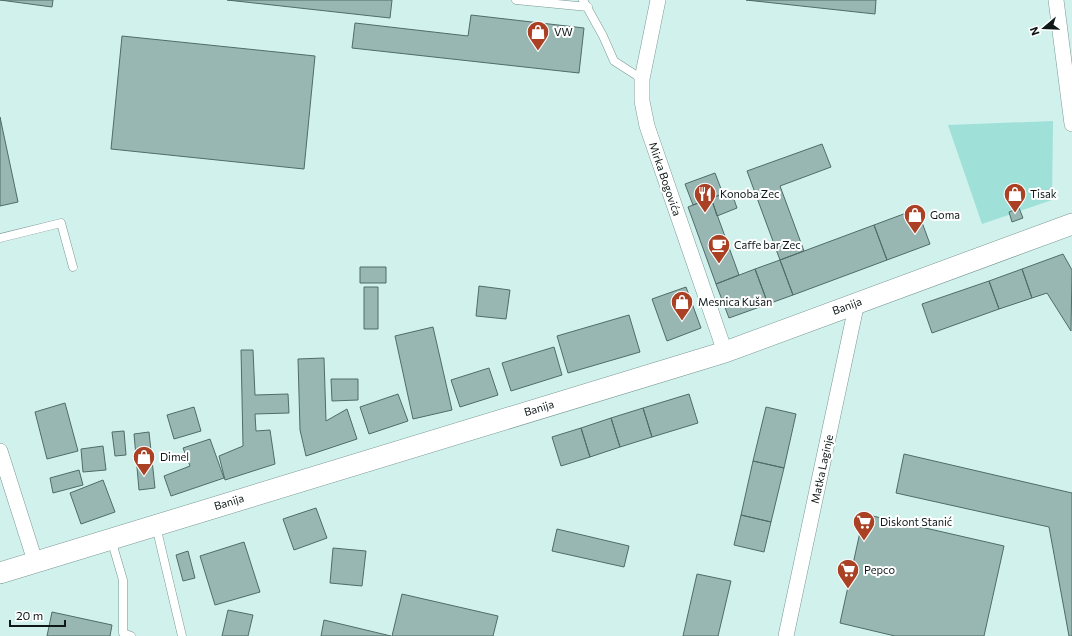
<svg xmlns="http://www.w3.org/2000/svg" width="1072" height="636" viewBox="0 0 1072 636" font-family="Commissioner,sans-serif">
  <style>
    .green { fill: #9fe0d8 }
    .building { fill: #98b7b2; stroke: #4f6c68 }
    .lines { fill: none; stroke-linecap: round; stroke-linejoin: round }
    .service-casing { stroke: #7a9893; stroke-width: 9 }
    .minor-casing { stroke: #7a9893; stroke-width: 16 }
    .secondary-casing { stroke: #7a9893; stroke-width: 22 }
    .service { stroke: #fff; stroke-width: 8 }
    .minor { stroke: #fff; stroke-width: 15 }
    .secondary { stroke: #fff; stroke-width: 21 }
    .labels { text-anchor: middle; stroke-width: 4; stroke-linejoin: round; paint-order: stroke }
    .poi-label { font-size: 11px; fill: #0d1817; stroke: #fff; text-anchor: start }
    .street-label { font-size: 11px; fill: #0d1817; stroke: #fff }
  </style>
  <rect width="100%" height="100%" fill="#d1f1ed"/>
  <!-- green -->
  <path class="green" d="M1053,121L1052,200L982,224L948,125Z"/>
  <!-- building -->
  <path class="building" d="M0,0H53L52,7Z
    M227,0H392L390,18Z
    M746,0H876L875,14Z
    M471,15L584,28L579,73L352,48L355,23L468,36Z
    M122,36L315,56L304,169L111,149Z
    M0,117L18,202L0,206Z
    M822,144L831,167L780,186L804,251L780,260L747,171Z
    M715,173L723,194L693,205L685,184Z
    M731,191L737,208L717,216L711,198Z
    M711,198L739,275L716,284L688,207Z
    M1019,208L1023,218L1012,222L1009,212Z
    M917,209L930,244L887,260L874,225Z
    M874,225L887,260L793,295L780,260Z
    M1063,254L1072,270L1071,331L1047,293L1032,298L1022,269Z
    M780,260L793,295L768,304L755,269Z
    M360,267H386V283H360Z
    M755,269L768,304L729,318L716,284Z
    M1022,269L1032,298L999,309L989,281Z
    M989,281L999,309L932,333L922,304Z
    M479,286L510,290L506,319L476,316Z
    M364,287H378V329H364Z
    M686,287L701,328L667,341L652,299Z
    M629,315L640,352L568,373L557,336Z
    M433,327L452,410L413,419L395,336Z
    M554,347L562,375L511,391L502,363Z
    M241,350H253L255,395L288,394L289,413L255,414L256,431L270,430L275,464L225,480L219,456L243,446Z
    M324,358L326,421L347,409L357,439L306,456L300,430L298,359Z
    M489,368L498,395L460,407L451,380Z
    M331,379H358V400L332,401Z
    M398,394L408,421L369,434L360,407Z
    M689,394L698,423L652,437L643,408Z
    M65,403L78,451L47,459L35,412Z
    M194,407L201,431L174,439L167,415Z
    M766,407L796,414L784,468L753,461Z
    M643,408L652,437L620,447L611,418Z
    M611,418L620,447L590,457L581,428Z
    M581,428L590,457L561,466L552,437Z
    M124,431L126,455L115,456L112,432Z
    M149,432L155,488L139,490L134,434Z
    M210,439L224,478L171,496L164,476L190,466L183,448Z
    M103,446L106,470L83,472L81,449Z
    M904,454L1072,493V636H1069L1049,527L896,493Z
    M753,461L784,468L771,522L741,515Z
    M79,470L83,485L53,493L50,478Z
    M103,480L115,512L81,524L70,493Z
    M316,508L327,538L294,550L283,519Z
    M864,514L1004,546L984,636H895L840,623Z
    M741,515L771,522L764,552L734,545Z
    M557,529L629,546L624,567L552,551Z
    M244,542L260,592L215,605L200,556Z
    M333,548L366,551L362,586L330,583Z
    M188,551L195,578L183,581L176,555Z
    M697,574L731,581L718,636H683Z
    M402,594L498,616L493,636H392Z
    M228,610L253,615L248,636H222Z
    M52,612L112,625L110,636H47Z
    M324,620L391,636H321Z"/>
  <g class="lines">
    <!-- service casing -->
    <g class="service-casing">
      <path id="service" d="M516,0L588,7
        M583,0L603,36L614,61L642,79
        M0,238L61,223L73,267
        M156,526L182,636
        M111,539L123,580V633L131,636"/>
    </g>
    <!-- minor casing -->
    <g class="minor-casing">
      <path id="minor" d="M658,0L642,79V101L647,126L725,352
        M1056,0L1072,124
        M0,451L35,561
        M786,636L857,302"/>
    </g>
    <!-- secondary casing -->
    <g class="secondary-casing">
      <path id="secondary" d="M0,573L725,352L1072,224"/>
    </g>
    <!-- service -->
    <use href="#service" class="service"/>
    <!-- minor -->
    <use href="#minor" class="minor"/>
    <!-- secondary -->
    <use href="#secondary" class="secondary"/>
  </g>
  <!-- icons -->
  <defs>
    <g id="shop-pin" transform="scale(1.15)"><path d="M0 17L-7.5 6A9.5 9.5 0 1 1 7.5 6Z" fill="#aa4125" stroke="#fff"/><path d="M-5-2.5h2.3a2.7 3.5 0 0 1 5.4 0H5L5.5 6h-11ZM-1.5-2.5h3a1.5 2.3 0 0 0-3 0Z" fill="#fff"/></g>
    <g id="restaurant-pin" transform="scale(1.15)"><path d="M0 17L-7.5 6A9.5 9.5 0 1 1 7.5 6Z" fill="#aa4125" stroke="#fff"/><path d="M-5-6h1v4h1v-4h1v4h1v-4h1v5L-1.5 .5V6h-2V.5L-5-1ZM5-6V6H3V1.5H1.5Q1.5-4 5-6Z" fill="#fff"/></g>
    <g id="cafe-pin" transform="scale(1.15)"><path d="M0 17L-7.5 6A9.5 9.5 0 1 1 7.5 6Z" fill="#aa4125" stroke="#fff"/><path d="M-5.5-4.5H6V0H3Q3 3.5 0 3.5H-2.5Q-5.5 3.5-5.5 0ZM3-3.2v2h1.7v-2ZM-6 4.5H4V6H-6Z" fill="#fff"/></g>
    <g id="supermarket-pin" transform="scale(1.15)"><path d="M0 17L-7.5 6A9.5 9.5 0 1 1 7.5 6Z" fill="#aa4125" stroke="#fff"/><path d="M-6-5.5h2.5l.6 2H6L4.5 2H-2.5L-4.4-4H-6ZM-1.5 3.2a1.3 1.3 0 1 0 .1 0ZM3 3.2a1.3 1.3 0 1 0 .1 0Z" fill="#fff"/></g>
  </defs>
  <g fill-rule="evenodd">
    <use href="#shop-pin" x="538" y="32"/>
    <use href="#restaurant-pin" x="705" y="194"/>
    <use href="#shop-pin" x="1015" y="194"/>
    <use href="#shop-pin" x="915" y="215"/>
    <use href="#cafe-pin" x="719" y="245"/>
    <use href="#shop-pin" x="682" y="302"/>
    <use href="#shop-pin" x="144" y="457"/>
    <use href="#supermarket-pin" x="864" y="522"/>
    <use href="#supermarket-pin" x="848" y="570"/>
  </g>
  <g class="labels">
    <!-- poi labels -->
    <g class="poi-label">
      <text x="554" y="36">VW</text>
      <text x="720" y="198">Konoba Zec</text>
      <text x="1030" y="198">Tisak</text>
      <text x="930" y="219">Goma</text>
      <text x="734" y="249">Caffe bar Zec</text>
      <text x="698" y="306">Mesnica Kušan</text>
      <text x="160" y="461">Dimel</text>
      <text x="880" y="526">Diskont Stanić</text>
      <text x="864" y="574">Pepco</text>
    </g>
    <!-- street labels -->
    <g class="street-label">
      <text transform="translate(665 179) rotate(71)" y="4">Mirka Bogovića</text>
      <text transform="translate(847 306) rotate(-20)" y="4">Banija</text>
      <text transform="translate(539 408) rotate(-17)" y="4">Banija</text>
      <text transform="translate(822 469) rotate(-78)" y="4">Matka Laginje</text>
      <text transform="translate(229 502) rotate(-17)" y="4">Banija</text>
    </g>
  </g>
  <!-- north arrow -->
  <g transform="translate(1044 28) rotate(251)" stroke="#ffffff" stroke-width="3" paint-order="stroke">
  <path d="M0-3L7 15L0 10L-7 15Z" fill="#0d1817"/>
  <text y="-6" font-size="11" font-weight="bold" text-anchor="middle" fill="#0d1817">N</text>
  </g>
  <!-- scale -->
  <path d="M10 620v6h55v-6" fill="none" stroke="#0d1817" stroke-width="2"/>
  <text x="16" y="620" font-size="12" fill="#0d1817" stroke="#ffffff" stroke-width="3" paint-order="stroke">20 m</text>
</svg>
